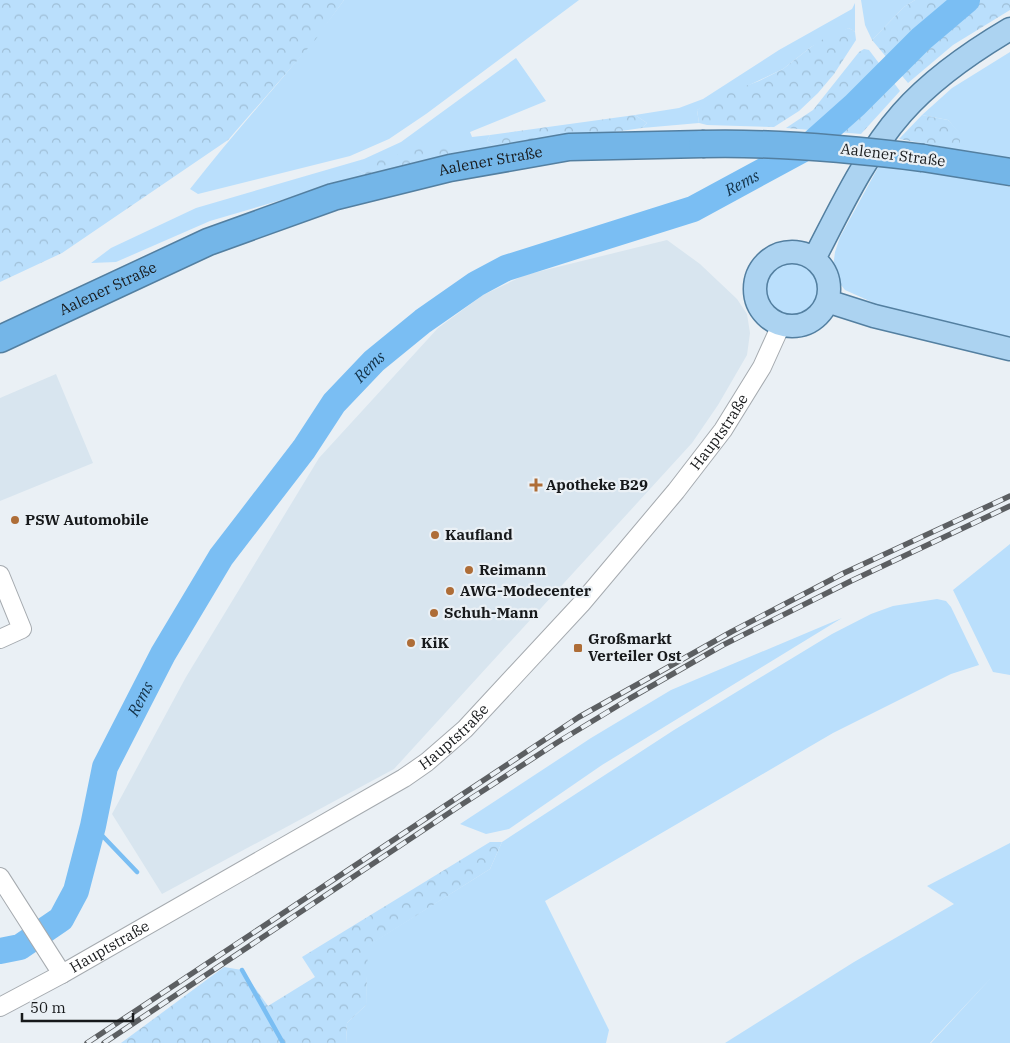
<svg xmlns="http://www.w3.org/2000/svg" width="1010" height="1043" viewBox="0 0 1010 1043" font-family="'IBM Plex Serif',serif">
  <style>
    .built { fill: #d8e5ef }
    .green { fill: #badffc }
    .forest { fill: url(#forest-crowns) }
    .lines { fill: none; stroke-linecap: round; stroke-linejoin: round }
    .stream { stroke: #7abef3; stroke-width: 4.5 }
    .river { stroke: #7abef3; stroke-width: 26 }
    .minor-casing { stroke: #a5aaaf; stroke-width: 20 }
    .major-casing { stroke: #537fa0; stroke-width: 25 }
    .highway-casing { stroke: #537fa0; stroke-width: 29 }
    .minor { stroke: #fff; stroke-width: 18 }
    .major { stroke: #acd3f1; stroke-width: 22 }
    .highway { stroke: #74b6e8; stroke-width: 26 }
    .rail-casing { stroke: #5c5f62; stroke-width: 5.5 }
    .rail { stroke: #eaf0f5; stroke-width: 4; stroke-dasharray: 11; stroke-linecap: butt }
    .highway-bridge-casing { stroke: #537fa0; stroke-width: 29; stroke-linecap: butt }
    .highway-bridge { stroke: #74b6e8; stroke-width: 26 }
    .poi-dot { fill: #ae6d37; stroke: #eaf0f5; stroke-width: 2 }
    .labels { text-anchor: middle; stroke-width: 4.5; stroke-linejoin: round; paint-order: stroke }
    .street-label { font-size: 15px; fill: #17191b; stroke: #eaf0f5 }
    .poi-label { font-size: 15px; font-weight: bold; fill: #17191b; stroke: #eaf0f5; text-anchor: start }
    .water-label { font-size: 16px; font-style: italic; fill: #133147; stroke: #eaf0f5 }
  </style>
  <defs>
    <pattern id="forest-crowns" width="20" height="18" patternUnits="userSpaceOnUse" patternTransform="scale(1.25)"><rect width="20" height="18" fill="#badffc"/><path d="M2 6a3 3 0 1 1 6 0M12 15a3 3 0 1 1 6 0" fill="none" stroke="#9fbfd7"/></pattern>
  </defs>
  <rect width="100%" height="100%" fill="#eaf0f5"/>
  <!-- built -->
  <path class="built" d="M667,240L700,264L737,299L747,314L750,333L747,355L718,405L692,443L394,769L162,894L112,814L186,677L319,458L438,328L483,295L525,275Z
    M56,374L93,463L0,501V398Z"/>
  <!-- green -->
  <path class="green" d="M344,0H579L426,114L389,139L350,156L198,194L190,189C240,125 296,66 344,0Z
    M861,0H915L904,7L872,40L865,25Z
    M855,3V32L849,28L811,47L783,69L697,110L699,123L642,128L647,123L635,115L679,108L703,99L779,50L852,9Z
    M1010,52V161L960,150L959,133L948,120L922,115L952,88Z
    M516,58L546,101L470,132L472,137L490,135L487,141L501,148L357,170L367,175L210,221L116,262L91,263L111,248L196,208L364,159L401,142Z
    M880,164L931,169L1010,187V338L883,307L845,290L837,280L833,267L835,252L840,237Z
    M764 288a27 27 0 1 1 54 0a27 27 0 1 1-54 0Z
    M1010,544V675L993,672L953,590Z
    M937,599L946,601L951,607L979,665L951,674L833,733L545,901L609,1030L606,1043H346L347,1023L366,1005L367,946L490,869L502,842L674,730L832,634L871,614L893,606Z
    M842,618L602,765L509,829L486,834L460,824L591,738L671,690Z
    M1010,843V1043H931L991,978L930,1043H725L854,962L954,904L927,886Z"/>
  <!-- forest -->
  <path class="forest" d="M0,0H344L316,39L228,140L62,253L0,282Z
    M915,0H1010V10L953,45L908,83L872,40L904,7Z
    M849,28L855,32L856,40L834,74L818,93L799,111L774,127L707,125L699,123L697,110L719,96L759,81L783,69L811,47L831,34Z
    M864,49L869,50L900,91L861,134L786,128L813,110L859,52Z
    M635,115L647,123L642,128L501,148L487,141L490,135Z
    M922,115L948,120L960,133V150L899,139Z
    M442,143L453,149L451,156L367,175L357,170L365,163Z
    M490,842H502L490,869L368,946L366,1005L347,1023L346,1043H121L224,967L242,970L268,1006L315,977L302,957Z"/>
  <g class="lines">
    <!-- stream -->
    <path class="stream" d="M93,826L137,872
      M242,970L283,1043"/>
    <!-- river -->
    <path class="river" id="s1" d="M0,951L20,947L61,919L76,891L93,826L105,767L163,654L221,557L304,449L334,403L374,361L423,321L476,284L506,268L693,209L809,146L855,105L921,39L967,0"/>
    <!-- minor casing -->
    <g class="minor-casing">
      <g id="minor">
        <path d="M0,575L22,629L0,639"/>
        <path d="M0,877L62,974"/>
        <path id="s2" d="M0,1007L62,974L404,778L427,762L465,729L581,604L676,491L723,430L762,367L781,325"/>
      </g>
    </g>
    <!-- major casing -->
    <g class="major-casing">
      <path id="major" d="M755 289a37 37 0 1 1 74 0a37 37 0 1 1-74 0Z
        M814,259C840,209 865,155 902,113C932,79 971,52 1010,29
        M827,301L874,316L1010,349"/>
    </g>
    <!-- highway casing -->
    <g class="highway-casing">
      <g id="highway">
        <path d="M923,158L1010,172"/>
        <path id="s3" d="M0,339L208,242L333,197L450,168L569,147L702,144"/>
      </g>
    </g>
    <!-- minor -->
    <use href="#minor" class="minor"/>
    <!-- major -->
    <use href="#major" class="major"/>
    <!-- highway -->
    <use href="#highway" class="highway"/>
    <!-- rail casing -->
    <g class="rail-casing">
      <path id="rail" d="M87,1043L579,717L731,632L844,573L1010,496
        M104,1043L461,805L558,742L629,699L723,645L851,581L1010,506"/>
    </g>
    <!-- rail -->
    <use href="#rail" class="rail"/>
    <!-- highway-bridge casing -->
    <g class="highway-bridge-casing">
      <path id="highway-bridge" d="M702,144C776,142 850,149 923,158"/>
    </g>
    <!-- highway-bridge -->
    <use href="#highway-bridge" class="highway-bridge"/>
  </g>
  <!-- markers -->
  <g class="poi-dot">
    <path d="M533.5 477.5h5v5h5v5h-5v5h-5v-5h-5v-5h5z"/>
    <circle cx="15" cy="520" r="5"/>
    <circle cx="435" cy="535" r="5"/>
    <circle cx="469" cy="570" r="5"/>
    <circle cx="450" cy="591" r="5"/>
    <circle cx="434" cy="613" r="5"/>
    <circle cx="411" cy="643" r="5"/>
    <rect x="573" y="643" width="10" height="10" rx="2.5"/>
  </g>
  <g class="labels">
    <!-- street labels -->
    <g class="street-label">
      <text transform="translate(893 155) rotate(7)" y="5">Aalener Straße</text>
      <text dy="5" stroke="none"><textPath href="#s3" startOffset="524">Aalener Straße</textPath></text>
      <text dy="5" stroke="none"><textPath href="#s3" startOffset="119">Aalener Straße</textPath></text>
      <text dy="5" stroke="none"><textPath href="#s2" startOffset="934">Hauptstraße</textPath></text>
      <text dy="5" stroke="none"><textPath href="#s2" startOffset="529">Hauptstraße</textPath></text>
      <text dy="5" stroke="none"><textPath href="#s2" startOffset="125">Hauptstraße</textPath></text>
    </g>
    <!-- poi labels -->
    <g class="poi-label">
      <text x="546" y="490">Apotheke B29</text>
      <text x="25" y="525">PSW Automobile</text>
      <text x="445" y="540">Kaufland</text>
      <text x="479" y="575">Reimann</text>
      <text x="460" y="596">AWG-Modecenter</text>
      <text x="444" y="618">Schuh-Mann</text>
      <text x="588" y="644">Großmarkt<tspan x="588" dy="17">Verteiler Ost</tspan></text>
      <text x="421" y="648">KiK</text>
    </g>
    <!-- water labels -->
    <g class="water-label">
      <text dy="6" stroke="none"><textPath href="#s1" startOffset="1132">Rems</textPath></text>
      <text dy="6" stroke="none"><textPath href="#s1" startOffset="711">Rems</textPath></text>
      <text dy="6" stroke="none"><textPath href="#s1" startOffset="306">Rems</textPath></text>
    </g>
  </g>
  <!-- scale -->
  <path d="M22 1013v8h111v-8" fill="none" stroke="#17191b" stroke-width="2.5"/>
  <text x="30" y="1013" font-size="15" fill="#17191b" stroke="#eaf0f5" stroke-width="4" paint-order="stroke">50 m</text>
</svg>
